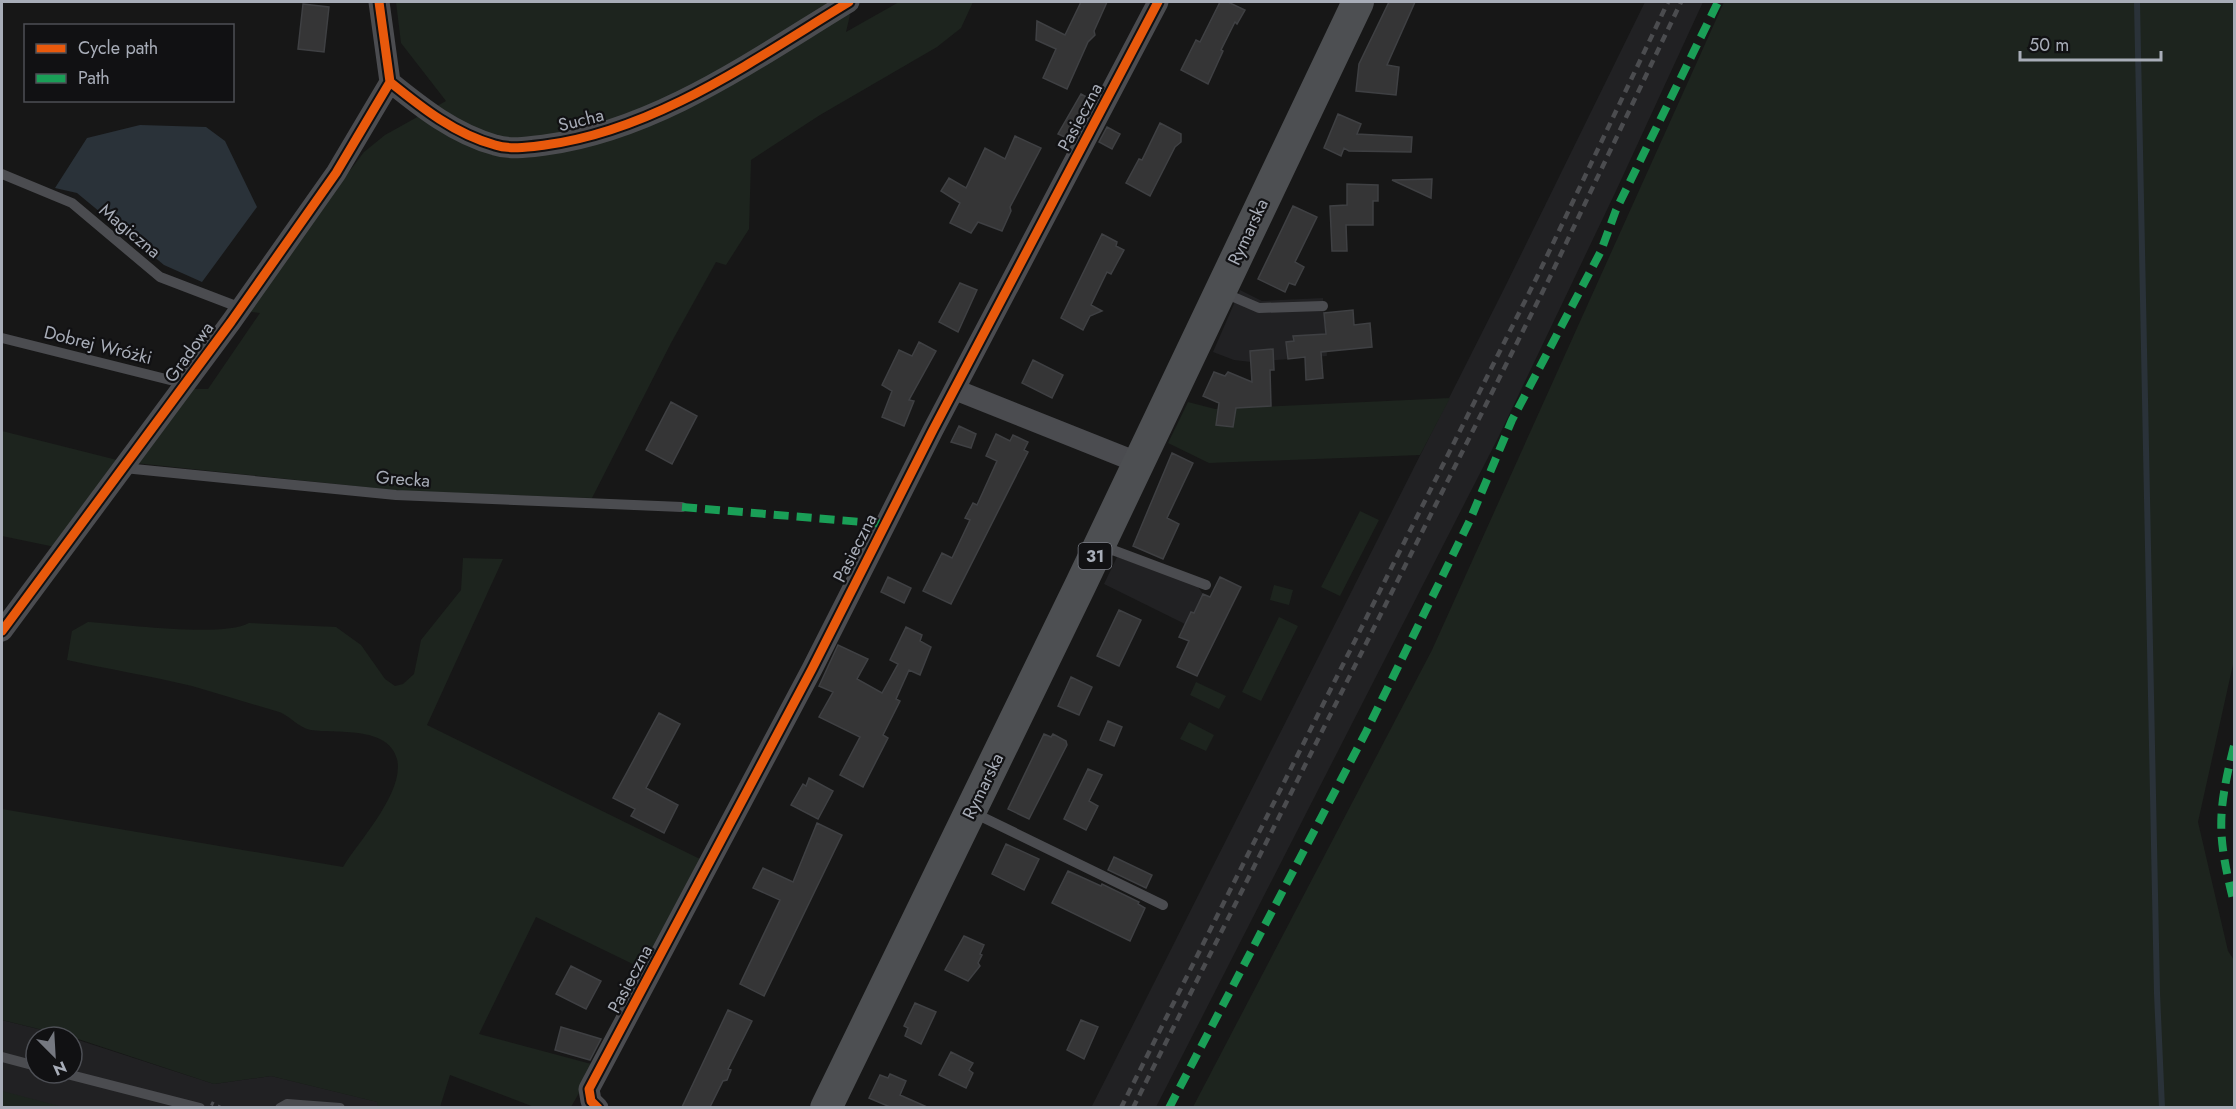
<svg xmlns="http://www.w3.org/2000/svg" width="2236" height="1109" viewBox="0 0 2236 1109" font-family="Jost,sans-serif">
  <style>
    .built { fill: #212123 }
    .green { fill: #1d241e }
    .water { fill: #2a3239 }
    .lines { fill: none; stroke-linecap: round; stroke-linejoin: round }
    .stream { stroke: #2a3239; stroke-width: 6 }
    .building { fill: #353536; stroke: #3f4043; stroke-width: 1.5 }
    .path { stroke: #4d4e52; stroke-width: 4; stroke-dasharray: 3 4.5; stroke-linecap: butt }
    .lane { stroke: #4b4c50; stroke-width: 10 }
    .street { stroke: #4b4c50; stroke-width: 21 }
    .primary { stroke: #4d4f52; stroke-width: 32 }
    .rail { stroke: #4b4c4f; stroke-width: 4.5; stroke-dasharray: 8 6; stroke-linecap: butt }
    .quiet { stroke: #1a9f57; stroke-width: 8; stroke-dasharray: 15 8; stroke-linecap: butt }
    .cycleway-casing { stroke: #111113; stroke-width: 13 }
    .cycleway { stroke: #e8590c; stroke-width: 9 }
    .labels { text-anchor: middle; stroke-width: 4.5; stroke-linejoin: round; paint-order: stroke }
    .shield { fill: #111113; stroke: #7b7e86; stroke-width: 1.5 }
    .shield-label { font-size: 16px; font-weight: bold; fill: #a8adb8 }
    .street-label { font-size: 18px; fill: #a8adb8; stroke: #111113 }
  </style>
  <rect width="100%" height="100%" fill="#171717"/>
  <!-- built -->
  <path class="built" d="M1645,2H1703L1615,193L1498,438L1156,1107L1091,1108L1504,289Z
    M1240,290L1262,301L1323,298L1327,356L1251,362L1234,360L1213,352Z
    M1117,557L1196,584L1203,594L1201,617L1191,612L1185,624L1104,584Z
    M2,1020L70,1037H36V1073H72V1038L214,1084L271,1076L378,1102V1107L2,1108Z"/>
  <!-- green -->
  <path class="green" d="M396,2H838L850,15L846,32L899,2H973L961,28L937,47L820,115L751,160L749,229L726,265L716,262L671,343L592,498L403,491L135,463L188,389H208L260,313L243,311L364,152L385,135L446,101L401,43Z
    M1724,2H2234V660L2198,822L2228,951L2234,960V1107H1193L1432,650Z
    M1450,398L1420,455L1209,463L1168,443L1188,402L1215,409Z
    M2,431L121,461L55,547L2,536Z
    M1360,511L1379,520L1340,596L1321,587Z
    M463,558L503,559L427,725L700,859L643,969L536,917L479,1034L595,1065L571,1107H534L450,1075L440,1107H378L377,1102L271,1076L214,1084L72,1037L2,1020V809L343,867C359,841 405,792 397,759C388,725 335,734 311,730C298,728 289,714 276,711C248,703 220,694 192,686C151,676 108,669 67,660L72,631L88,622C123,624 222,638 249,623L336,627L361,645L385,679L395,686L403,684L414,674L421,640L461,590Z
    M1274,585L1293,590L1289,605L1270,600Z
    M1279,617L1298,626L1261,701L1242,692Z
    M1196,682L1226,696L1219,709L1190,695Z
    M1189,722L1214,735L1206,751L1180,739Z
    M2,1091L59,1106V1107H2Z"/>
  <!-- water -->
  <path class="water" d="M140,125L206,127L225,141L257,207L202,282L164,265L77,193L55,188L87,138Z"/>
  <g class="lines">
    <!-- stream -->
    <path class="stream" d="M2137,2L2157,993L2162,1108"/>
  </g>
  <!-- building -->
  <path class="building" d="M1081,2H1107L1094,31L1095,35L1088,42L1067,89L1043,78L1056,49L1036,40L1037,21L1065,35Z
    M1220,2H1228L1245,10L1237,24L1235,22L1221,50L1223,51L1208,84L1181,70L1196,40L1200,42Z
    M1389,2H1415L1387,65L1399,67L1396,95L1356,91L1359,64Z
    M303,4L329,7L324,52L298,49Z
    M1081,94L1092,100L1071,140L1058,134Z
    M1338,114L1361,124L1357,134L1412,137L1411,152L1349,151L1344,148L1341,156L1324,148Z
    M1160,123L1181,134V142L1175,147L1150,196L1126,183L1139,159L1142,160Z
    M1107,127L1120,134L1112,149L1099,142Z
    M1015,136L1041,148L1010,207L1011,211L1002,231L978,222L971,233L950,223L960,203L941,191L949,178L966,188L985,148L1005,159Z
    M1432,179L1431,198L1392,180Z
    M1347,184L1378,185V201H1373V225H1346L1347,251H1332L1330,206L1347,205Z
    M1293,206L1317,217L1295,262L1304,267L1295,285L1289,283L1285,292L1258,279Z
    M1102,234L1117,242L1116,246L1124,250L1111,274L1107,272L1091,305L1102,311L1090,316L1083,330L1061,318Z
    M960,283L977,290L958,332L939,322Z
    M1353,310L1354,325L1370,323L1372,347L1321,352L1323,378L1306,380L1305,357L1288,359L1286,342L1294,341L1293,336L1326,334L1324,313Z
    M919,342L936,351L909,400L914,401L904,426L882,417L892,391L882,385L899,350L912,356Z
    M1273,349L1274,370H1270L1271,406L1236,408L1233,427L1216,425L1219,403L1203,396L1214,372L1225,376L1228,372L1252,382L1250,351Z
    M1033,360L1063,375L1052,398L1022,383Z
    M671,402L697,416L672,464L646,450Z
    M959,426L976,434L971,448L951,442Z
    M996,434L1010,441L1013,435L1028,442L1024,450L1028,452L951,604L923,591L942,553L952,558L970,520L965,518L973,503L977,505L997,461L986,456Z
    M1172,453L1193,463L1167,518L1179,524L1163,559L1133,546Z
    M888,577L911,588L904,603L881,592Z
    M1220,577L1241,587L1197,676L1177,667L1189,641L1179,637L1191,612L1194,613L1203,594L1210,597Z
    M1119,610L1141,620L1119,666L1097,656Z
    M906,627L922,635L920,641L931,647L920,675L909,670L896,699L900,701L883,735L888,738L863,787L840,775L860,737L819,717L833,692L819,686L838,645L868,659L857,679L882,693L898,664L890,660Z
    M1071,677L1092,687L1079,715L1058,706Z
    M659,713L680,724L646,788L678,805L664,833L631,816L635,809L613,798Z
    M1108,721L1122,727L1114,746L1100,740Z
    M1044,734L1051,737L1053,734L1066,741L1067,745L1029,819L1008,809Z
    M1088,769L1102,775L1089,801L1098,806L1086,830L1064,819Z
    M809,778L833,791L818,819L791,805L803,784L806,786Z
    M817,823L842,835L764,996L740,984L780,900L753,888L763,868L793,882Z
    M1006,844L1039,859L1024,890L992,874Z
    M1114,857L1152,875L1146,888L1108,870Z
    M1068,871L1101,886L1102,884L1139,902L1138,904L1145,908L1130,941L1052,903Z
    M964,936L984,945L980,954L982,955L978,963L980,966L968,981L945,970Z
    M571,966L601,981L586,1009L556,994Z
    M915,1003L936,1012L921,1044L905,1036L908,1028L904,1026Z
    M728,1010L752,1021L728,1069L731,1070L727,1080L723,1081L710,1107H682Z
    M1081,1020L1098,1027L1084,1059L1067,1050Z
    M561,1027L601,1039L590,1060L555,1050Z
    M951,1052L973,1063L969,1070L973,1073L966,1088L939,1075Z
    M890,1074L906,1081L900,1095L927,1107H890L869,1098L880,1075L888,1078Z"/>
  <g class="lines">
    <!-- path -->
    <path class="path" d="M211,1103L221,1108"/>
    <!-- lane -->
    <path class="lane" d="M2,174L72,203L160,277L241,308
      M1222,292L1259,308L1323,306
      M2,338L186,384
      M124,468L396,495L682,507
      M1102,546L1206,585
      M974,813L1163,905
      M2,1057L36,1066
      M63,1073L200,1108
      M280,1108L287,1104L340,1108"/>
    <!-- street -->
    <path class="street" d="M379,2L390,82C422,108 455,134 495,145C510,150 529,147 545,145C657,130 755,59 849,2
      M956,390L1139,463
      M2,631L231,322L336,173L390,82
      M598,1108L591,1101L589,1089L812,669L933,430L1158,2"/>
    <!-- primary -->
    <path class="primary" d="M826,1108L1081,584L1358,2"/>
    <!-- rail -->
    <path class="rail" d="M1121,1108L1537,277L1668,2
      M1133,1108L1550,277L1681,2"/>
    <!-- quiet -->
    <path class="quiet" d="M682,507L886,524
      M2234,746C2217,814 2217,835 2234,903
      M1169,1108L1366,732L1470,520L1512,420L1601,251L1616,210L1718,2"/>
    <!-- cycleway casing -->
    <g class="cycleway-casing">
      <path id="cycleway" d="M379,2L390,82C422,108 455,134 495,145C510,150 529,147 545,145C657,130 755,59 849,2
        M2,631L231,322L336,173L390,82
        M598,1108L591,1101L589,1089L812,669L933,430L1158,2"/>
    </g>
    <!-- cycleway -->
    <use href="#cycleway" class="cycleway"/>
  </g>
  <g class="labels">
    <!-- shield labels -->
    <rect class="shield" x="1078.5" y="543" width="33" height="26" rx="4.5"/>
    <g class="shield-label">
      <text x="1095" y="562">31</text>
    </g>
    <!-- street labels -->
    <g class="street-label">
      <text transform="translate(1080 117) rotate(-62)" y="6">Pasieczna</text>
      <text transform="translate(581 120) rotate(-14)" y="6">Sucha</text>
      <text transform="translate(130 231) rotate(40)" y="6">Magiczna</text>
      <text transform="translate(1248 232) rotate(-65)" y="6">Rymarska</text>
      <text transform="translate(98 345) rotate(14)" y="6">Dobrej Wróżki</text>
      <text transform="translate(189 352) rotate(-54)" y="6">Gradowa</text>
      <text transform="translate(403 479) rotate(4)" y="6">Grecka</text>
      <text transform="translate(855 548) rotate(-63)" y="6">Pasieczna</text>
      <text transform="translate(983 786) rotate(-64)" y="6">Rymarska</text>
      <text transform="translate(630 979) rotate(-62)" y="6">Pasieczna</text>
    </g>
  </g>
  <!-- border -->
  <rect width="2236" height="1109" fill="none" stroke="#a8adb8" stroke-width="6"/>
  <!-- legend -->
  <rect x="24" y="24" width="210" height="78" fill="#111113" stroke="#4d4f55" stroke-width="1.5"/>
  <rect x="36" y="44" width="30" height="9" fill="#e8590c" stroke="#4d4f55" stroke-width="1.5"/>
  <text x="78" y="54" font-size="18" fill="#a8adb8">Cycle path</text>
  <rect x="36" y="74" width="30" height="9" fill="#1a9f57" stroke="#4d4f55" stroke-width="1.5"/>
  <text x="78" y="84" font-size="18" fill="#a8adb8">Path</text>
  <!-- north arrow -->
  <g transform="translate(54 1055) rotate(156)"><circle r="28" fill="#111113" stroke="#4d4f55" stroke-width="1.5"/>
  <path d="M0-4.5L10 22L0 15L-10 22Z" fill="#757880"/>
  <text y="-9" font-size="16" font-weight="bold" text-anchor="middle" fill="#a8adb8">N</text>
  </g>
  <!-- scale -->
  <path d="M2020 51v9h141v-9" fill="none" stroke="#a8adb8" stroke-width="3"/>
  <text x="2029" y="51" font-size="18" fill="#a8adb8" stroke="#111113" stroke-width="4.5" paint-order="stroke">50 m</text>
</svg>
